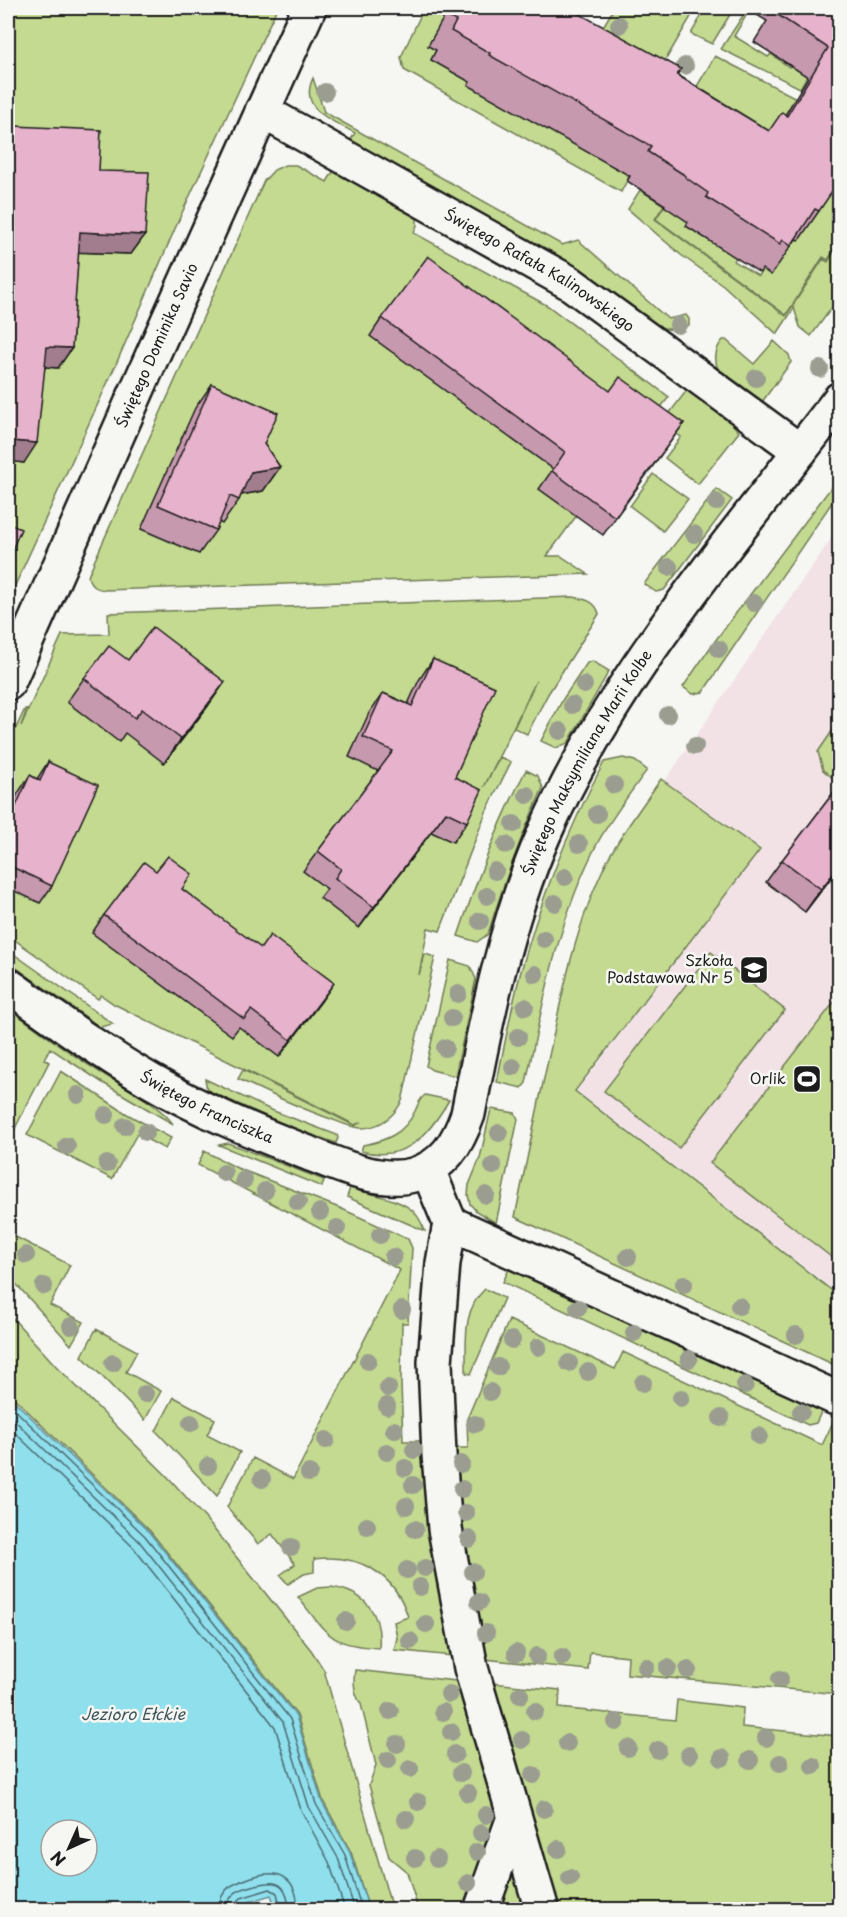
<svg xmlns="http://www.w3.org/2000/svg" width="847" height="1917" viewBox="0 0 847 1917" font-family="'Playpen Sans',sans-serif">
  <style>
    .built { fill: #f2e2e6 }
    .green { fill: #c3da90; stroke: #707b56; stroke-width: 1.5 }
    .water { fill: #8fdfed; stroke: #619199; stroke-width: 1.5; fill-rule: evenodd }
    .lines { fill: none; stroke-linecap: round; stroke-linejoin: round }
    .shore { stroke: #4a6a70; stroke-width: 1.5 }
    .minor-casing { stroke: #1c1c1c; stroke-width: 38 }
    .minor { stroke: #f6f6f2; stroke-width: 33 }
    .tree { fill: #9a9d90 }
    .wall { fill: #c799af; stroke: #1c1c1c; stroke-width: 1.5 }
    .shaded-wall { fill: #a27d8e; stroke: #1c1c1c; stroke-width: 1.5 }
    .building { fill: #e7b2cb; stroke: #1c1c1c; stroke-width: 1.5 }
    .labels { text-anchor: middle; stroke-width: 5; stroke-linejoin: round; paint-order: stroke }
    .street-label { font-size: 15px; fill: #1c1c1c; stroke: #f6f6f2 }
    .poi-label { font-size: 15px; fill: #1c1c1c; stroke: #f6f6f2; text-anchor: end }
    .water-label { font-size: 16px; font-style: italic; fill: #3e565b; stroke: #f6f6f2 }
  </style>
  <rect width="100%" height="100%" fill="#f6f6f2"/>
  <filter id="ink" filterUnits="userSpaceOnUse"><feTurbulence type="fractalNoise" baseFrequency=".0167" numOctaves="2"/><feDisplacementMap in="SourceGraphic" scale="12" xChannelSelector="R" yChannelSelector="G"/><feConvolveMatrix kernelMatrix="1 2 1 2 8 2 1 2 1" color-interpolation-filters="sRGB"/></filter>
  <g filter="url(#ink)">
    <!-- built -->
    <path class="built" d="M839,527V1294L577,1091L761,849L665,781Z"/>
    <!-- green -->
    <path class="green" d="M8,8H277L181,215L117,362L13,590L16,592L8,609Z
      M424,8H450L428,46L436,50L431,60L557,131L556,134L630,175L621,192L404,70L401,57Z
      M614,8H696L658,73L597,37Z
      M706,8H734L712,44L691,34Z
      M748,8H760L756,13L750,9L734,36L768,57L771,54L789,67L792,64L808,74L800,88L721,49Z
      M715,56L804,102L770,145L690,98Z
      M313,78L324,112L562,245L578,240L668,319L686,315L689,319V325C677,333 670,330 657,326L579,269L349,143L355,133C332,120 298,110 313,78Z
      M285,165H296L327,182L334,170L417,215V225L414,233L548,306L669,397L577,515L547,556H561L588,574L105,590C96,589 91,586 88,577L90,571L264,181L274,170Z
      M839,177V241L828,260L823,257L786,315L656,219L664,206L688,222L686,226L723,249L738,254L734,261L758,276L762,269L794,238L798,240Z
      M640,190L664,205L655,219L786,316L823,259L828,262L839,244V298L811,336L800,327L794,308L777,334L723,285L681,255L628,209Z
      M723,340H726L754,364L774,341L789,355L791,362L762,402C750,396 730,385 722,375C713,365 714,349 723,340Z
      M687,390L729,420L739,432L698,484L665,458L681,437L662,423Z
      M653,474L688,499L663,531L630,506Z
      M839,477V492L703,692L693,694L683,687L712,645Z
      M717,489L732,500L664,590L656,592L644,584Z
      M573,597C585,599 596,601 599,614L548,694L527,734L514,728L536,681L484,787L500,757L511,762L486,812L440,931L428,928L419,975L425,954L435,957L402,1101C394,1116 381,1127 362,1128C351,1128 341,1123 331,1119C299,1108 268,1093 238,1079L243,1070L355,1126L361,1122L355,1125L114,1004L101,995L98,999L8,935V745L25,709H27L21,726L62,635L109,634L108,613Z
      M592,661L609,671L568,743L556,748L541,741L563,699L587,663Z
      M839,721V783L823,770L818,752Z
      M623,758L635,761L647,770C630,793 612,817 598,842C559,916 543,1001 526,1083L522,1088L497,1082C504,1047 511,1010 520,975C540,901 568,830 604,762Z
      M526,770L538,776L543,788C521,836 503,884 488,934L477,942L458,936C477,879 498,823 526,770Z
      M661,779L760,850L575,1091L839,1296V1367L515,1217C526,1163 537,1109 549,1056C563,989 577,920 608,859C623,831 643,805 661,779Z
      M8,950L113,1024L100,1027L8,962Z
      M711,952L785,1010L679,1148L604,1091Z
      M450,960L470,966L476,979L455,1076L432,1070L426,1066Z
      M839,996V1263L710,1163Z
      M8,1008C36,1028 65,1050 95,1069C118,1084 159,1103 173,1124L103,1083L50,1048L44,1059L49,1062L8,1142Z
      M61,1071L127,1114L171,1138L165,1149L137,1134L112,1179L27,1135Z
      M205,1079L271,1110L337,1135L338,1138L336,1143L292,1128L207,1090Z
      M425,1095L449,1100C428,1136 405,1163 361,1151L363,1145C386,1141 405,1133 415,1111C418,1105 419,1099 425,1095Z
      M491,1109L515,1113L518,1119L496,1223L476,1211L470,1204L468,1195L469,1185L480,1158Z
      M228,1143L324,1180L322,1187L219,1145Z
      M204,1151L237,1168L342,1209L408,1239L412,1248L408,1323H402L401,1383L403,1441H422L427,1514L435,1568L452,1656L394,1650L397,1638L394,1622L408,1617C395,1573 358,1553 314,1559V1572L304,1574L288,1584L280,1575L295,1564L272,1534L258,1544L227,1507L253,1458L293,1479L400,1270L198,1165Z
      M350,1188C368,1194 399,1198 413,1211C419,1216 422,1224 425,1231L347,1197Z
      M8,1233L70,1265L50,1305L84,1322L71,1345L8,1275Z
      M509,1269L525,1272L822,1410L816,1423L808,1425L503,1282Z
      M485,1289L504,1298L471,1374L466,1373C467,1344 461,1311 485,1289Z
      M8,1313L56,1366L167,1476L205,1518L311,1650L324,1670L392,1909H369L351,1852L323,1801L297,1715L150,1531L8,1392Z
      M509,1320L615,1369L623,1352L822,1445L836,1416L839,1418V1694L627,1674L628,1656L590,1652L588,1670L485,1659L458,1500L455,1448H468L467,1419Z
      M96,1329L137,1351L126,1372L161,1391L145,1420L82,1356Z
      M174,1397L215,1419L207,1435L240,1452L217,1496L156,1431Z
      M331,1587C366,1592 382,1614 379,1648C328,1645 328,1635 298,1597L317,1588Z
      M355,1670L456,1681L496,1815L494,1835L469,1909H418L407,1872L389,1857L369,1785L376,1765L361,1704C354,1694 353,1682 355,1670Z
      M492,1683L560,1690L559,1708L675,1720L677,1700L743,1708L742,1727L839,1736V1909H560L530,1813Z
      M512,1859L527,1909H494Z"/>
    <!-- water -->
    <path class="water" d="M8,1395L149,1532L296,1716L322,1802L350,1853L369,1909H276L271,1895L242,1904L243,1909H8ZM51,1830H87V1866H51Z"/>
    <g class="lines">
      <!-- shore -->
      <path class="shore" d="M8,1403L145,1536L290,1719L316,1804L345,1855L362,1910
        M8,1414L139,1541L283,1722L309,1807L338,1858L355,1910
        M8,1426L133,1547L275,1727L301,1810L329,1862L345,1910
        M220,1910C218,1888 235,1883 252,1877C281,1868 297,1878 298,1910
        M229,1910C228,1904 228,1900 232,1896C236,1890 243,1889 249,1887C274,1880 287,1878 289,1910
        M237,1910L236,1903L241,1898L270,1889L277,1893L281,1910"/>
      <!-- minor casing -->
      <g class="minor-casing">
        <g id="minor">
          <path id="s1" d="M262,111L570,283L800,451"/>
          <path id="s2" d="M8,683L154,352L309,8"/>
          <path id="s3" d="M8,985C54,1018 101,1052 151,1081C201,1110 254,1132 308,1153C338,1165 380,1184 413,1175C444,1166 458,1143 468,1114C486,1020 505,923 544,834C615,673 734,539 840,399"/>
          <path d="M428,1170L450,1223L443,1263L435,1362L439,1455L445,1529L471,1668L542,1910"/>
          <path d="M450,1223L840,1400"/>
          <path d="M481,1910L514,1817"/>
        </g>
      </g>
      <!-- minor -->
      <use href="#minor" class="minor"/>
    </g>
    <!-- trees -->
    <g class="tree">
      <circle cx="619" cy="25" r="9"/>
      <circle cx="685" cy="66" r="9"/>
      <circle cx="325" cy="92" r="9"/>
      <circle cx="678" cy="325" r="9"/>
      <circle cx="820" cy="369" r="9"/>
      <circle cx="756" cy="378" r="9"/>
      <circle cx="716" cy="502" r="9"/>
      <circle cx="694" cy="534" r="9"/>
      <circle cx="669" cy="567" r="9"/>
      <circle cx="754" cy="603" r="9"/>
      <circle cx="719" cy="649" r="9"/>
      <circle cx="584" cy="685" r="9"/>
      <circle cx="572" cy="705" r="9"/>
      <circle cx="668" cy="715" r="9"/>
      <circle cx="560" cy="731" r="9"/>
      <circle cx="695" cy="746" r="9"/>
      <circle cx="614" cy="785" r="9"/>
      <circle cx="527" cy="795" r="9"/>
      <circle cx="597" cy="814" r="9"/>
      <circle cx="514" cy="824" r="9"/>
      <circle cx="579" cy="844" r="9"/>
      <circle cx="506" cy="845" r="9"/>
      <circle cx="495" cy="871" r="9"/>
      <circle cx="565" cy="877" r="9"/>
      <circle cx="487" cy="896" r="9"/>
      <circle cx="555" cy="903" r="9"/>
      <circle cx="480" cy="921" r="9"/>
      <circle cx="544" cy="939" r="9"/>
      <circle cx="535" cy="974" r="9"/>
      <circle cx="458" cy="994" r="9"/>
      <circle cx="525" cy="1007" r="9"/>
      <circle cx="452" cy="1018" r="9"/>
      <circle cx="518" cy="1037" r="9"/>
      <circle cx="445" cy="1048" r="9"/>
      <circle cx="513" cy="1067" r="9"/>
      <circle cx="78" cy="1095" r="9"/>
      <circle cx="106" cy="1115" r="9"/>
      <circle cx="125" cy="1126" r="9"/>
      <circle cx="146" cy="1132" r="9"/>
      <circle cx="499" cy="1133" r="9"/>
      <circle cx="67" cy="1146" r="9"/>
      <circle cx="107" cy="1164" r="9"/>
      <circle cx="493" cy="1166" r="9"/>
      <circle cx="224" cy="1173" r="9"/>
      <circle cx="244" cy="1180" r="9"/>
      <circle cx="265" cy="1191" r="9"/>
      <circle cx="486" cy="1195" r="9"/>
      <circle cx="298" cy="1202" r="9"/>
      <circle cx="320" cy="1212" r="9"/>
      <circle cx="337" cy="1228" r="9"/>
      <circle cx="380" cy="1235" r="9"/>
      <circle cx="26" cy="1255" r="9"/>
      <circle cx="393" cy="1257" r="9"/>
      <circle cx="628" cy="1257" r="9"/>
      <circle cx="684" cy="1284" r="9"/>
      <circle cx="44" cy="1286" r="9"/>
      <circle cx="739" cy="1306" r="9"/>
      <circle cx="578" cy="1308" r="9"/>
      <circle cx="402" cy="1310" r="9"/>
      <circle cx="71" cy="1326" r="9"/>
      <circle cx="634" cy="1333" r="9"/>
      <circle cx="796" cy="1335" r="9"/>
      <circle cx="512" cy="1340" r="9"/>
      <circle cx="538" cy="1347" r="9"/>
      <circle cx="689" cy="1359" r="9"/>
      <circle cx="368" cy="1361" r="9"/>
      <circle cx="113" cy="1363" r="9"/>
      <circle cx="569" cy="1363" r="9"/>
      <circle cx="498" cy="1367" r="9"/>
      <circle cx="588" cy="1372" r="9"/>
      <circle cx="643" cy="1383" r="9"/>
      <circle cx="745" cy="1385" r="9"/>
      <circle cx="388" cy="1388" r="9"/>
      <circle cx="490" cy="1392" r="9"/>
      <circle cx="145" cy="1394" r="9"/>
      <circle cx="681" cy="1398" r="9"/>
      <circle cx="387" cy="1406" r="9"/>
      <circle cx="801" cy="1412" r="9"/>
      <circle cx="721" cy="1418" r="9"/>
      <circle cx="191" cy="1423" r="9"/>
      <circle cx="475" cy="1424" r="9"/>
      <circle cx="394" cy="1430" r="9"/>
      <circle cx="759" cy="1436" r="9"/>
      <circle cx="326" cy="1440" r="9"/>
      <circle cx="414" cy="1450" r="9"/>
      <circle cx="387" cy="1452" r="9"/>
      <circle cx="461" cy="1464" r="9"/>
      <circle cx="208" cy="1466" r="9"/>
      <circle cx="405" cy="1468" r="9"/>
      <circle cx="309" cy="1473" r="9"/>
      <circle cx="262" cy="1479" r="9"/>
      <circle cx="413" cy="1485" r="9"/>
      <circle cx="462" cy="1489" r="9"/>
      <circle cx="406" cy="1506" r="9"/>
      <circle cx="466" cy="1513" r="9"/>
      <circle cx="367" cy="1526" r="9"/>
      <circle cx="415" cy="1529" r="9"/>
      <circle cx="469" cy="1539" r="9"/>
      <circle cx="291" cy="1547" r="9"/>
      <circle cx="425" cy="1568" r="9"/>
      <circle cx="407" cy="1570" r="9"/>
      <circle cx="473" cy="1572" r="9"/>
      <circle cx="420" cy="1587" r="9"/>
      <circle cx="479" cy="1602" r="9"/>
      <circle cx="346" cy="1621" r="9"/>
      <circle cx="426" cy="1624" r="9"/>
      <circle cx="486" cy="1633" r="9"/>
      <circle cx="410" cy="1641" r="9"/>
      <circle cx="516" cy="1653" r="9"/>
      <circle cx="537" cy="1656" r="9"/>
      <circle cx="562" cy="1657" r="9"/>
      <circle cx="646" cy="1667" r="9"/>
      <circle cx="668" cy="1668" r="9"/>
      <circle cx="688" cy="1670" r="9"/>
      <circle cx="780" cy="1679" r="9"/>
      <circle cx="449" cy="1694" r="9"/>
      <circle cx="520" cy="1695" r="9"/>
      <circle cx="390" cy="1711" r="9"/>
      <circle cx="535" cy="1711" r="9"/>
      <circle cx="443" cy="1712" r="9"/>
      <circle cx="616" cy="1722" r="9"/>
      <circle cx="451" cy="1732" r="9"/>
      <circle cx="766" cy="1738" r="9"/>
      <circle cx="522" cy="1740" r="9"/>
      <circle cx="567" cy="1743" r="9"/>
      <circle cx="397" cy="1744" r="9"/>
      <circle cx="628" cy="1748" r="9"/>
      <circle cx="658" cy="1750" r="9"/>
      <circle cx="455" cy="1754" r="9"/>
      <circle cx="689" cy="1755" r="9"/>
      <circle cx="722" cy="1758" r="9"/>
      <circle cx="388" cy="1760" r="9"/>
      <circle cx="750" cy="1760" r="9"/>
      <circle cx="780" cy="1763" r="9"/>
      <circle cx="813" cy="1766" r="9"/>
      <circle cx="410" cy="1769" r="9"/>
      <circle cx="461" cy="1773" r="9"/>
      <circle cx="533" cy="1775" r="9"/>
      <circle cx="468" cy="1793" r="9"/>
      <circle cx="418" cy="1802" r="9"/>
      <circle cx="544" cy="1809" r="9"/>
      <circle cx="486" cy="1815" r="9"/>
      <circle cx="406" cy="1819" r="9"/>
      <circle cx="481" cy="1833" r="9"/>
      <circle cx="558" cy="1849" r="9"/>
      <circle cx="477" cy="1852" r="9"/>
      <circle cx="415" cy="1858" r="9"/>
      <circle cx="437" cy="1859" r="9"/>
      <circle cx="570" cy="1878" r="9"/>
      <circle cx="468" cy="1883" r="9"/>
    </g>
    <!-- wall -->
    <path class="wall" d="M449,8H569L769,131L785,115L808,77L754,42L767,21L757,15L762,8H840L819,211L799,240L796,239L771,275L762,269L760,273L686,226L688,222L664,206L665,205L627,181L630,176L468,85L470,82L431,60L436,50L428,46Z
      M14,126L99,171L145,235L131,254L78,252L72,348L58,368L45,367L24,463L10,461L8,483V136Z
      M382,318L610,391L684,423L603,535L539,489L553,469L370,336Z
      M212,384L264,444L280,467L263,491L241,495L239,500L222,524L219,522L216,530L199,554L141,529L195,408Z
      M433,659L455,777L467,822L453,842L431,832L359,928L320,898L327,889L303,871L378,771L349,757L369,713L383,693L408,704L419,680Z
      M128,660L208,706L164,763L125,733L119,742L67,702L84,678Z
      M48,762L52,886L40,903L8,888V815L18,793L30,775L37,779Z
      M840,784V866L805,912L766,882L782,860Z
      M182,889L322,1000L279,1057L239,1027L232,1036L92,933L104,915Z"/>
    <!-- shaded-wall -->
    <path class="shaded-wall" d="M80,232L145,235L131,254L66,252Z
      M47,347L72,348L58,368L34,366Z
      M12,441L37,443L24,463L8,461Z
      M280,467L263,491L235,496L251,472Z
      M225,682L208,706L164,763L181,739Z
      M446,812L359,928L374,907Z
      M840,865V866L805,912L821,889Z
      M334,983L322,1000L279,1057L291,1040Z"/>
    <!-- building -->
    <path class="building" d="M454,8H569L681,69L677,75L769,131L782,112L787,116L828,48L775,13L778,8H840V180L819,211L815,209L791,246L783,240L780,244L706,197L708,193L685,177L686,176L648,152L651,146L489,55L490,53L451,31L456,21L448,17Z
      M14,126L101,130L99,171L149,172L145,235L80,232L72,348L47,347L37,443L12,441L8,483V262H9Z
      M428,256L610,391L620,377L684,423L615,517L552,471L565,452L382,318Z
      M212,384L278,413L264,444L280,467L251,472L239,500L230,496L216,530L158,505Z
      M8,523L21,529L8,559Z
      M153,627L225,682L181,739L142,709L135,718L84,678L109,646L128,660Z
      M433,659L495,687L455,777L482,790L467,822L446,812L374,907L335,878L341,869L318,851L393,751L363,737L383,693L412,706Z
      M48,762L98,785L52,886L8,865V824L30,775L40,781Z
      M840,784V865L821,889L782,860Z
      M168,856L192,874L182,889L261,948L270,935L334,983L291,1040L251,1010L244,1019L104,915L144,862L156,871Z"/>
  </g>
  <!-- icons -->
  <defs>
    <g id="school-square" transform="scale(1.5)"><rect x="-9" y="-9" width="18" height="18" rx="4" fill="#1c1c1c" stroke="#f6f6f2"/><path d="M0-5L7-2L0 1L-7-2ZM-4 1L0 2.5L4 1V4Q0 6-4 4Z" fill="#fff"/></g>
    <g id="stadium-square" transform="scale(1.5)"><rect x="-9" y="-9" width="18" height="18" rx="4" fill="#1c1c1c" stroke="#f6f6f2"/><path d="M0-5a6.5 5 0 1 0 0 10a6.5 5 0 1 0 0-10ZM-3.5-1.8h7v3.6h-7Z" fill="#fff"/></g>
  </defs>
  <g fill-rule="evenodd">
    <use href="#school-square" x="754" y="970"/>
    <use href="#stadium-square" x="807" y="1079"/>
  </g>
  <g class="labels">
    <!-- street labels -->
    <g class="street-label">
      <text dy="5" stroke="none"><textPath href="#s1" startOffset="320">Świętego Rafała Kalinowskiego</textPath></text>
      <text dy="5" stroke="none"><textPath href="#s2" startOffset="369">Świętego Dominika Savio</textPath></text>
      <text dy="5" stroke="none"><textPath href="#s3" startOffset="914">Świętego Maksymiliana Marii Kolbe</textPath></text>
      <text dy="5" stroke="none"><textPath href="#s3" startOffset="234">Świętego Franciszka</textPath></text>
    </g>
    <!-- poi labels -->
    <g class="poi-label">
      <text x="733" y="966">Szkoła<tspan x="733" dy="17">Podstawowa Nr 5</tspan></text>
      <text x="786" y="1084">Orlik</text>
    </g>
    <!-- water labels -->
    <g class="water-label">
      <text x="133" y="1720">Jezioro Ełckie</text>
    </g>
  </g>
  <!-- margin -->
  <rect width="847" height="1917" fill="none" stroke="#f6f6f2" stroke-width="30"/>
  <rect x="15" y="15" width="817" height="1887" fill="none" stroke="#1c1c1c" stroke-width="2" filter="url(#ink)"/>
  <!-- north arrow -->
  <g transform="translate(69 1848) rotate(225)"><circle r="28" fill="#f6f6f2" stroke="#9f9f9c" stroke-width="1.5"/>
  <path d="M0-4.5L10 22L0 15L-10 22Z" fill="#1c1c1c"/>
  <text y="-9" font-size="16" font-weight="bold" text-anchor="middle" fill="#1c1c1c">N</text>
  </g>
</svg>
